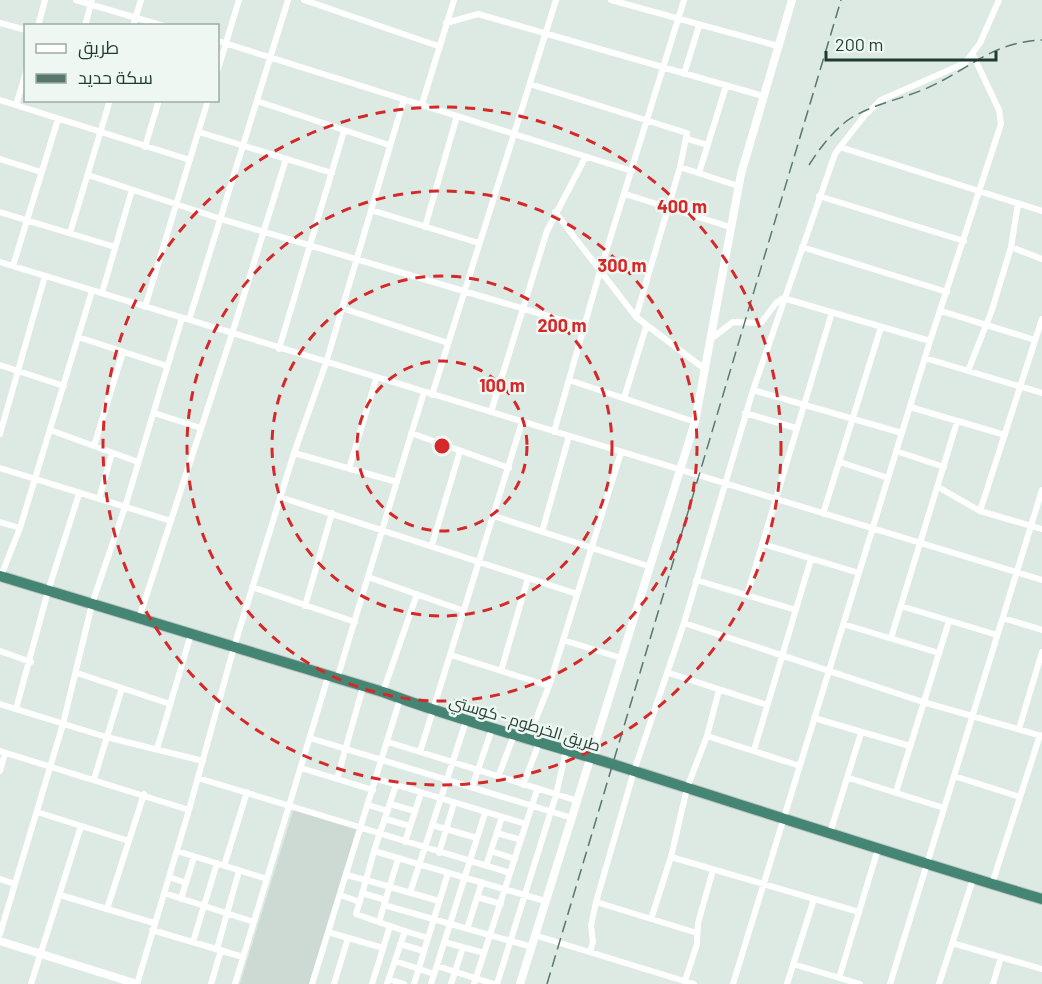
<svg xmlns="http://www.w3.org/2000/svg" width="1042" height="984" viewBox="0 0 1042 984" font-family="Barlow,Cairo,sans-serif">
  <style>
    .built { fill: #ccdad3 }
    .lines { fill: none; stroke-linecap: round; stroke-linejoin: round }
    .trunk-casing { stroke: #bcc4c2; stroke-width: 12 }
    .minor { stroke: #fff; stroke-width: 6 }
    .tertiary { stroke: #fff; stroke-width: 8 }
    .trunk { stroke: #448673; stroke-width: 10 }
    .rail { stroke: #58776d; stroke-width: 1.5; stroke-dasharray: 12 6; stroke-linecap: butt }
    .ring { fill: none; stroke: #d62828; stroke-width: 3; stroke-dasharray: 10 8 }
    .labels { text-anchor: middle; stroke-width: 5; stroke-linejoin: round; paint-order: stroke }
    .street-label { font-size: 16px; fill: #1e3b32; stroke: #eef7f2 }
    .centre { fill: #d62828; stroke: #eef7f2; stroke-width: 3 }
    .ring-label { font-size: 18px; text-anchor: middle; font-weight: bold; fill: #d62828; stroke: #eef7f2; stroke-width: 5; stroke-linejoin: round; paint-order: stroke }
  </style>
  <rect width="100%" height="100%" fill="#ddeae4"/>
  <!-- built -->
  <path class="built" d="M294,808L358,827L310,984H240Z"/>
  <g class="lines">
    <!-- trunk casing -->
    <g class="trunk-casing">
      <path id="trunk" d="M0,576L383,692C465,723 551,744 634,771C770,814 905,858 1042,899"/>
    </g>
    <!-- minor -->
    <path class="minor" d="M76,0L164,26
      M304,0L438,46
      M611,0L778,46
      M0,23L26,30
      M446,23L478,14L763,96
      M38,26L45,0
      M85,26L92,0
      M133,26L141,0
      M218,41L632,171
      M218,69L239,0
      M684,74L699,26
      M530,84L687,133L680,167L636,317
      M0,100L190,160
      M257,101L389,145
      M422,104L454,0
      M16,105L26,72
      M199,132L332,173
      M688,139L707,145
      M145,147L159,100
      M840,147L865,115L881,100L965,63L980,43L999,0
      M0,159L41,172
      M680,167L738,186
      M699,173L726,86
      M88,175L221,219L585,327
      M625,194L730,227
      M819,196L964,241
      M371,210L479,243
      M0,212L115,247
      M555,212L636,317L706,370
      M425,227L457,116
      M70,233L110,100
      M802,247L947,292
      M1011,247L1042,259
      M0,262L1042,580
      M13,266L58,119
      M102,293L132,190
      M145,307L208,100
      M342,308L448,343
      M941,311L1035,340
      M189,320L288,0
      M78,337L167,366
      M712,338L733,322L761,323L776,303L783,298L930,341
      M279,349L344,131
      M925,358L1042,393
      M0,365L64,386
      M968,371L992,310L1011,247L1018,204
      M569,380L695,422
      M753,390L902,433
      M432,395L556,0
      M624,398L646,327
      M910,407L1005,435
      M491,412L547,231L585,158
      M154,413L201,428
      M745,413L796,428
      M50,430L138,462
      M554,432L600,271L684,0
      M411,433L509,468
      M0,434L45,276
      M94,446L123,352
      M896,451L944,467
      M294,453L397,482
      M840,462L888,478
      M0,468L171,521
      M349,469L376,379
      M938,487L980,511L1042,529
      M280,497L577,594
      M99,499L112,453
      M980,511L1042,319
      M823,514L881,327
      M494,516L648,566
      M0,522L20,528
      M542,532L569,436
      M763,544L859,573
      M432,545L460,451
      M1,576L20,528L92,291
      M368,577L464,611
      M696,580L796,610
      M252,587L355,622
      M747,595L832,312
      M305,606L332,513
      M901,606L997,635
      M139,618L232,334L286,159
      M1003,618L1042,630
      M684,623L923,702L1042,736
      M843,624L939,653
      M891,638L957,422
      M563,640L621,658
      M0,651L31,662
      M451,655L549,686
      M501,671L528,578
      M77,673L170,704
      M669,673L767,705
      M337,679L424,392
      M383,692L417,594
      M0,704L106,737L203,761
      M16,709L48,591L79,494
      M814,718L910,746
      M1019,729L1042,652
      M707,736L800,766
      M310,738L572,818
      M528,739L549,686L621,452
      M388,742L578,801
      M157,749L191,634
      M754,750L811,559
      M0,751L189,810
      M420,752L522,422
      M301,768L373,790
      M0,771L5,753
      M954,776L1020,797
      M498,777L514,735
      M198,778L510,873
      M849,778L944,808
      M94,779L122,688
      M337,779L363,687
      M377,779L526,824
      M396,785L374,851L545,901
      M523,785L539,743
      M472,787L492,729
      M896,792L949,621
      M390,804L415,811
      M368,805L388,811
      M37,812L129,841
      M385,819L410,826
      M432,825L477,838
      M497,833L521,840
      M830,833L861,733
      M405,842L421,793
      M177,851L267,879
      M491,851L515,859
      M439,853L454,803
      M671,857L859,912
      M398,859L384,905L532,947
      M224,866L247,792
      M486,866L502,817
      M346,875L366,880L374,851
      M169,877L186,883
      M0,879L15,884
      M992,884L1040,735
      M164,893L254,922
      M362,893L386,900
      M410,893L466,721
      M60,895L154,923
      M340,895L360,902
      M477,897L501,904
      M181,899L194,857
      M596,902L697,933
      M107,909L144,794
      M651,919L671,857L687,788L707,736L719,690
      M379,922L384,905
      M390,926L356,914L366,880L439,901
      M467,929L482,882
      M152,930L243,957
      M328,932L383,948
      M0,934L63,724L92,604L125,507L182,318
      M534,935L694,984
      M193,942L217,863
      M444,942L484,953
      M952,943L1042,969
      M400,944L424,951
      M217,949L239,871
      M590,952L593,942L591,926L596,902L634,771L684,623L753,390L835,154L840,147L1042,211
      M395,961L434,974
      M793,964L860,984
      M437,966L494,984
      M839,978L878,849
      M389,979L404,984
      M685,981L697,944L698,923L713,870
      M31,984L81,826
      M137,984L189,810L234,647L294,453L326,363L404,99
      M211,984L221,950
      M235,984L328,677
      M312,984L400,699
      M334,984L348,938
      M372,984L390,926L405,931
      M387,984L405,931L428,938
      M414,984L448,873
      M431,984L485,813
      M451,984L463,947
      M474,984L537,790
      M497,984L556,795L566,751
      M733,984L930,341L1001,124L999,110L973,55
      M787,984L814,899
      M890,984L1042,490
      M939,984L973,879
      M993,984L1001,957"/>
    <!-- tertiary -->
    <path class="tertiary" d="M0,941L137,984
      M520,984L695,422L741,174L792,0"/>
    <!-- trunk -->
    <use href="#trunk" class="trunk"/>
    <!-- rail -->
    <path class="rail" d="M809,165C820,148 831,133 848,120C872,104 899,100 925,89C969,70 991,42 1042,40
      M547,984L841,0"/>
  </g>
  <!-- distance rings -->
  <g class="ring">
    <circle cx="442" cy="446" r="85"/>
    <circle cx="442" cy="446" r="170"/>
    <circle cx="442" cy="446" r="255"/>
    <circle cx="442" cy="446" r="339"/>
  </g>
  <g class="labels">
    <!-- street labels -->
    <g class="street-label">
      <text transform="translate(525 723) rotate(17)" y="6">طريق الخرطوم - كوستي</text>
    </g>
  </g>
  <circle cx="442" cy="446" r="9" class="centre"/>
  <g class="ring-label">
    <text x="682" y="213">400 m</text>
    <text x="622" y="272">300 m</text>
    <text x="562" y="332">200 m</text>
    <text x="502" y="392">100 m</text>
  </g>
  <!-- legend -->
  <rect x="24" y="24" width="195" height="78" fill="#eef7f2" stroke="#9baca5" stroke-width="1.5"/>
  <rect x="36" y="44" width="30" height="9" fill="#ffffff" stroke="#9baca5" stroke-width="1.5"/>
  <text x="78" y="54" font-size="18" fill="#1e3b32">طريق</text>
  <rect x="36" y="74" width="30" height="9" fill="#58776d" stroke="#9baca5" stroke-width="1.5"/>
  <text x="78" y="84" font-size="18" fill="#1e3b32">سكة حديد</text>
  <!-- scale -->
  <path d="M826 51v9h170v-9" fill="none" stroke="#1e3b32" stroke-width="3"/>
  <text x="835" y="51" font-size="18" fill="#1e3b32" stroke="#eef7f2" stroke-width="4.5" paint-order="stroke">200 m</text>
</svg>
